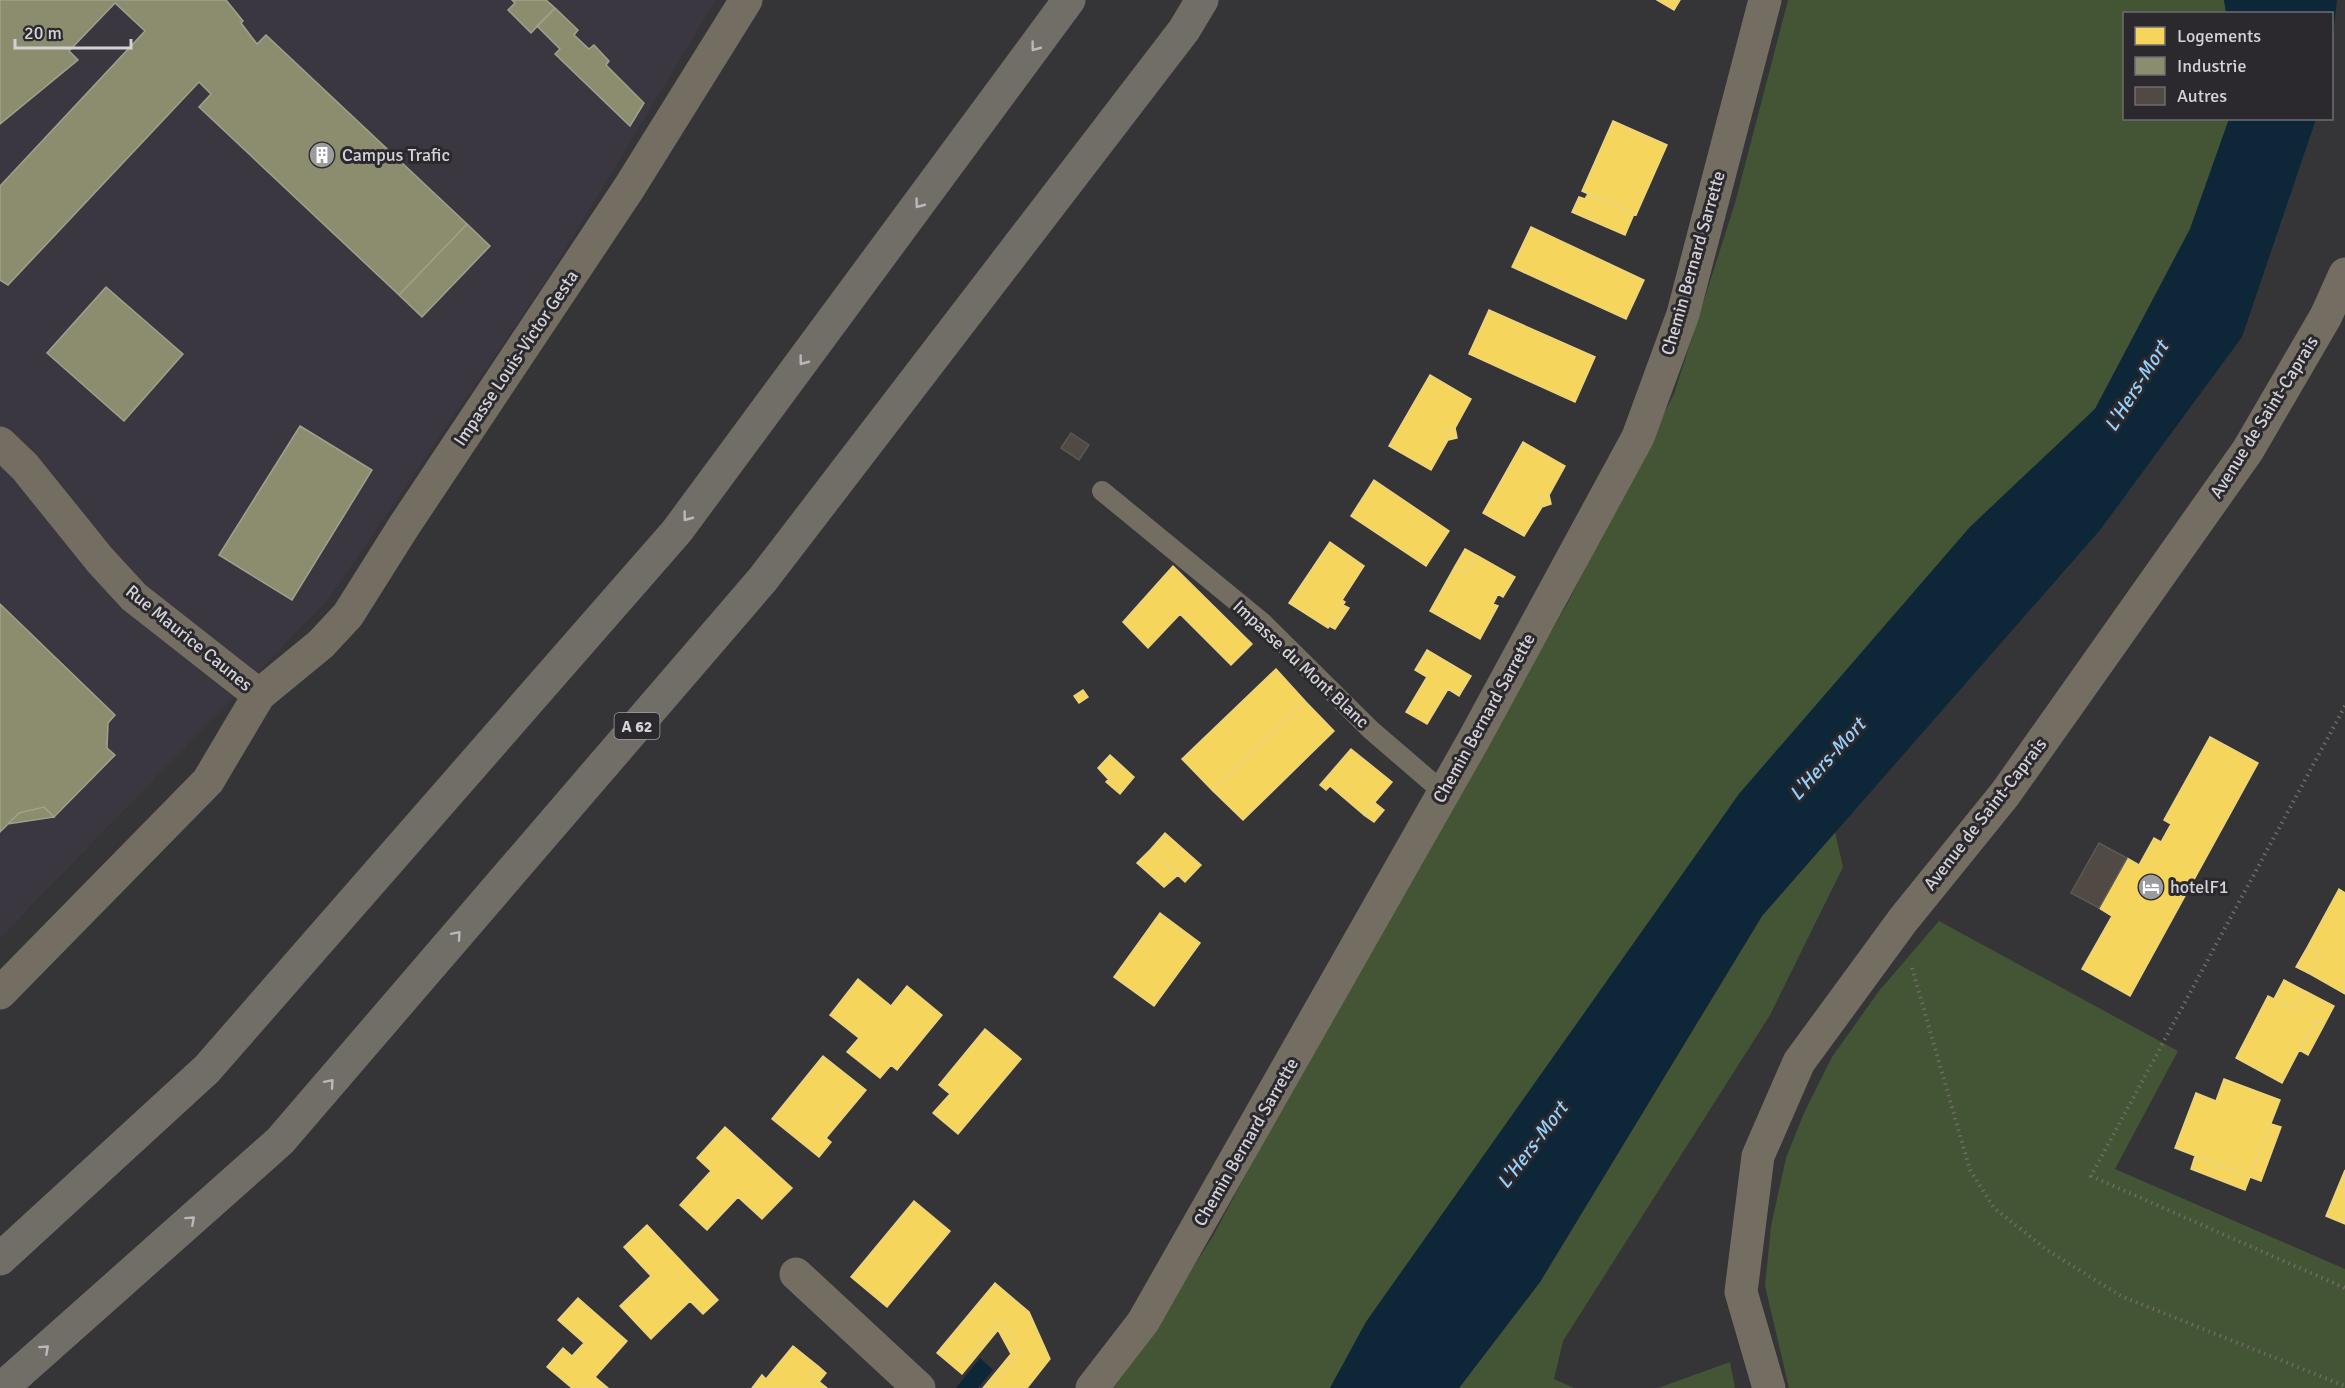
<svg xmlns="http://www.w3.org/2000/svg" width="2345" height="1388" viewBox="0 0 2345 1388" font-family="Signika,sans-serif">
  <style>
    .built { fill: #3b3741 }
    .green { fill: #435534 }
    .water { fill: #0d2738 }
    .homes { fill: #f6d55c; stroke: #ecd480; stroke-width: 1.5 }
    .industry { fill: #8c8c6e; stroke: #a1a18d; stroke-width: 1.5 }
    .building { fill: #514a44; stroke: #5a595a; stroke-width: 1.5 }
    .lines { fill: none; stroke-linecap: round; stroke-linejoin: round }
    .path { stroke: #6f6a64; stroke-width: 4; stroke-dasharray: 1.5 4.5; stroke-linecap: butt }
    .service { stroke: #746d61; stroke-width: 20 }
    .minor { stroke: #746d61; stroke-width: 33 }
    .motorway { stroke: #716e67; stroke-width: 33 }
    .oneway { stroke: #bab9ba }
    .labels { text-anchor: middle; stroke-width: 6; stroke-linejoin: round; paint-order: stroke }
    .shield { fill: #2b292e; stroke: #a19fa3; stroke-width: 1.5 }
    .shield-label { font-size: 16px; font-weight: bold; fill: #d3d2d5 }
    .poi-label { font-size: 18px; fill: #d3d2d5; stroke: #2b292e; text-anchor: start }
    .street-label { font-size: 18px; fill: #d3d2d5; stroke: #2b292e }
    .water-label { font-size: 20px; font-style: italic; fill: #94d1fd; stroke: #2b292e }
  </style>
  <rect width="100%" height="100%" fill="#353437"/>
  <!-- built -->
  <path class="built" d="M0,0H716L546,281L328,600L0,938Z"/>
  <!-- green -->
  <path class="green" d="M1788,0H2224L2226,13L2124,14V118L2229,119L2190,229L2095,409L1970,527L1739,794L1366,1322L1330,1388H1113L1136,1357L1213,1236L1369,944L1566,606L1674,394L1735,203Z
    M1835,832L1843,867L1770,1015L1563,1341L1554,1379L1574,1388H1459L1540,1282L1762,916Z
    M1939,921L2178,1051L2115,1169L2345,1269V1388H1789L1765,1286L1771,1226L1786,1158L1804,1113L1832,1057L1879,991Z
    M1730,1362L1735,1388H1658Z"/>
  <!-- water -->
  <path class="water" d="M2224,0H2337L2332,41V14L2226,13Z
    M2229,119H2316L2242,337L2100,530L1762,916L1540,1282L1459,1388H1330L1366,1322L1739,794L1970,527L2095,409L2190,229Z
    M980,1358L993,1370L978,1388H956Z"/>
  <!-- homes -->
  <path class="homes" d="M1657,0H1680L1674,10Z
    M1613,121L1667,145L1636,215L1582,191Z
    M1588,194L1634,214L1625,235L1572,212L1579,197L1585,199Z
    M1531,227L1644,280L1626,319L1512,267Z
    M1489,310L1595,357L1575,402L1469,354Z
    M1430,375L1471,399L1455,428L1445,431L1448,440L1431,470L1389,446Z
    M1455,428L1457,438L1448,440L1445,431Z
    M1523,442L1565,466L1549,495L1539,498L1542,507L1524,536L1483,513Z
    M1374,480L1449,531L1426,566L1351,516Z
    M1549,495L1551,504L1542,507L1539,498Z
    M1330,542L1364,566L1342,600L1345,602L1328,628L1289,603Z
    M1465,549L1476,555L1465,574L1454,568Z
    M1476,555L1515,577L1503,597L1498,594L1493,604L1498,606L1480,639L1430,611L1454,568L1465,574Z
    M1173,566L1252,644L1231,665L1180,614L1148,648L1123,622Z
    M1343,605L1349,608L1335,629L1329,626Z
    M1427,650L1471,676L1459,696L1448,689L1427,724L1406,712L1427,677L1415,670Z
    M1276,669L1305,701L1212,790L1182,759Z
    M1083,690L1088,697L1079,703L1074,696Z
    M1305,701L1334,731L1243,820L1212,790Z
    M2210,737L2258,763L2130,996L2082,969L2112,916L2099,908L2127,858L2139,865L2154,838L2161,842L2171,824L2164,820Z
    M1351,749L1392,782L1364,815L1330,786L1326,790L1320,785Z
    M1110,755L1121,765L1108,779L1098,768Z
    M1121,765L1134,777L1120,794L1106,782Z
    M1374,802L1384,810L1374,822L1364,815Z
    M1165,833L1201,865L1185,882L1151,849Z
    M1151,849L1178,875L1164,887L1137,863Z
    M2339,889L2345,893V994L2310,974L2321,954L2308,946Z
    M1160,913L1200,943L1154,1006L1114,977Z
    M2308,946L2321,954L2310,974L2296,967Z
    M858,979L891,1006L907,986L942,1015L897,1070L891,1065L880,1078L847,1052L859,1038L830,1015Z
    M2284,980L2305,991L2295,1010L2274,999Z
    M2305,991L2334,1006L2324,1025L2315,1020L2282,1083L2236,1058L2268,996L2295,1010Z
    M2315,1020L2324,1025L2308,1055L2299,1050Z
    M985,1029L1021,1059L958,1134L933,1113L950,1094L939,1085Z
    M823,1056L866,1090L826,1138L831,1142L819,1157L772,1119Z
    M2224,1079L2280,1100L2250,1177L2175,1148L2196,1093L2216,1101Z
    M2271,1124L2281,1127L2261,1181L2250,1177Z
    M725,1127L792,1188L762,1219L738,1197L707,1230L680,1205L711,1171L697,1158Z
    M2195,1156L2250,1177L2245,1190L2191,1169Z
    M2345,1170V1224L2326,1216Z
    M914,1201L950,1231L887,1307L851,1277Z
    M647,1225L718,1300L703,1314L690,1301L651,1339L620,1306L651,1276L624,1247Z
    M995,1283L1029,1312L1050,1359L1027,1388H992L1019,1355L1007,1328L998,1321L962,1364L941,1348Z
    M578,1298L627,1341L595,1377L608,1388H572L547,1367L563,1348L572,1356L584,1343L558,1320Z
    M998,1321L1007,1328L1019,1355L992,1388H983L1011,1354L998,1330L962,1374L937,1353L941,1348L962,1364Z
    M793,1346L818,1366L811,1375L827,1388H752L762,1375L766,1379Z
    M818,1366L826,1373L819,1382L811,1375Z"/>
  <!-- industry -->
  <path class="industry" d="M0,0H226L243,21L241,23L257,44L266,35L467,224L399,295L199,107L211,94L199,82L8,285L0,280V186L145,31L115,3L69,51L78,60L0,124Z
    M512,0H546L555,8L531,33L508,10L515,3Z
    M555,8L578,30L574,35L589,49L594,45L609,61L606,65L644,103L630,126L555,54L560,49L537,26Z
    M467,224L490,246L422,317L399,295Z
    M106,287L183,354L124,421L47,353Z
    M300,426L372,470L292,600L219,555Z
    M0,604L115,715L108,723L107,748L115,755L54,817L44,807L19,813L0,832Z
    M44,807L54,817L8,824L19,813Z"/>
  <!-- building -->
  <path class="building" d="M1071,433L1089,445L1079,460L1061,448Z
    M2099,843L2127,858L2099,908L2071,893Z"/>
  <g class="lines">
    <!-- path -->
    <path class="path" d="M2345,706L2091,1176L2345,1288
      M1912,968L1970,1170L1994,1208L2047,1250L2121,1296L2345,1386"/>
    <!-- service -->
    <path class="service" d="M1102,491L1263,623L1371,730L1443,792"/>
    <!-- minor -->
    <path class="minor" d="M0,443L25,467L100,560L134,597L259,695
      M0,993L208,781L259,695L321,644L348,615L404,526L629,188L746,0
      M796,1274L919,1388
      M1092,1388L1143,1322L1473,741L1638,437L1683,314L1765,0
      M1769,1388L1741,1292L1758,1156L1799,1062L1903,920L2005,794L2248,450L2326,316L2345,274"/>
    <!-- motorway -->
    <path class="motorway" d="M0,1259L207,1069L677,531L1069,0
      M2,1388L280,1141L763,579L1184,30L1202,0"/>
  </g>
  <!-- one-way arrows -->
  <defs><path id="oneway-chevron" d="M-2-3.5L2.5 0L-2 3.5" fill="none" stroke-width="1.6" stroke-linecap="round" stroke-linejoin="round" transform="scale(1.5)"/></defs>
  <g class="oneway">
    <use href="#oneway-chevron" transform="translate(1035 47) rotate(127)"/>
    <use href="#oneway-chevron" transform="translate(919 204) rotate(127)"/>
    <use href="#oneway-chevron" transform="translate(803 361) rotate(127)"/>
    <use href="#oneway-chevron" transform="translate(687 517) rotate(127)"/>
    <use href="#oneway-chevron" transform="translate(457 935) rotate(-49)"/>
    <use href="#oneway-chevron" transform="translate(330 1083) rotate(-49)"/>
    <use href="#oneway-chevron" transform="translate(191 1220) rotate(-42)"/>
    <use href="#oneway-chevron" transform="translate(45 1349) rotate(-42)"/>
  </g>
  <!-- icons -->
  <defs>
    <g id="building-disc" transform="scale(1.35)"><circle r="9.5" fill="#9c9b9e" stroke="#2b292e"/><path d="M-4-6H4V6H1V3H-1V6H-4ZM-2.5-4.3h1.7v1.8h-1.7ZM.8-4.3h1.7v1.8H.8ZM-2.5-1h1.7V.8h-1.7ZM.8-1h1.7V.8H.8Z" fill="#fff"/></g>
    <g id="hotel-disc" transform="scale(1.35)"><circle r="9.5" fill="#9c9b9e" stroke="#2b292e"/><path d="M-6-4.5h1.5V1H6V5H4.5V3h-9V5H-6ZM-4 0a1.8 1.8 0 1 1 3.6 0ZM.5 0V-2.5h3Q6-2.5 6 0Z" fill="#fff"/></g>
  </defs>
  <g fill-rule="evenodd">
    <use href="#building-disc" x="322" y="155"/>
    <use href="#hotel-disc" x="2151" y="887"/>
  </g>
  <g class="labels">
    <!-- shield labels -->
    <rect class="shield" x="614.5" y="713" width="45" height="26" rx="4.5"/>
    <g class="shield-label">
      <text x="637" y="732">A 62</text>
    </g>
    <!-- poi labels -->
    <g class="poi-label">
      <text x="342" y="161">Campus Trafic</text>
      <text x="2170" y="893">hotelF1</text>
    </g>
    <!-- street labels -->
    <g class="street-label">
      <text transform="translate(1693 263) rotate(-74)" y="6">Chemin Bernard Sarrette</text>
      <text transform="translate(516 358) rotate(-56)" y="6">Impasse Louis-Victor Gesta</text>
      <text transform="translate(2264 417) rotate(-58)" y="6">Avenue de Saint-Caprais</text>
      <text transform="translate(189 638) rotate(39)" y="6">Rue Maurice Caunes</text>
      <text transform="translate(1301 664) rotate(43)" y="6">Impasse du Mont Blanc</text>
      <text transform="translate(1484 718) rotate(-61)" y="6">Chemin Bernard Sarrette</text>
      <text transform="translate(1985 814) rotate(-52)" y="6">Avenue de Saint-Caprais</text>
      <text transform="translate(1246 1142) rotate(-60)" y="6">Chemin Bernard Sarrette</text>
    </g>
    <!-- water labels -->
    <g class="water-label">
      <text transform="translate(2136 386) rotate(-58)" y="7">L'Hers-Mort</text>
      <text transform="translate(1827 759) rotate(-48)" y="7">L'Hers-Mort</text>
      <text transform="translate(1532 1145) rotate(-53)" y="7">L'Hers-Mort</text>
    </g>
  </g>
  <!-- legend -->
  <rect x="2123" y="12" width="210" height="108" fill="#2b292e" stroke="#6e6d71" stroke-width="1.5"/>
  <rect x="2135" y="27" width="30" height="18" fill="#f6d55c" stroke="#6e6d71" stroke-width="1.5"/>
  <text x="2177" y="42" font-size="18" fill="#d3d2d5">Logements</text>
  <rect x="2135" y="57" width="30" height="18" fill="#8c8c6e" stroke="#6e6d71" stroke-width="1.5"/>
  <text x="2177" y="72" font-size="18" fill="#d3d2d5">Industrie</text>
  <rect x="2135" y="87" width="30" height="18" fill="#514a44" stroke="#6e6d71" stroke-width="1.5"/>
  <text x="2177" y="102" font-size="18" fill="#d3d2d5">Autres</text>
  <!-- scale -->
  <path d="M15 39v9h116v-9" fill="none" stroke="#d3d2d5" stroke-width="3"/>
  <text x="24" y="39" font-size="18" fill="#d3d2d5" stroke="#2b292e" stroke-width="4.5" paint-order="stroke">20 m</text>
</svg>
